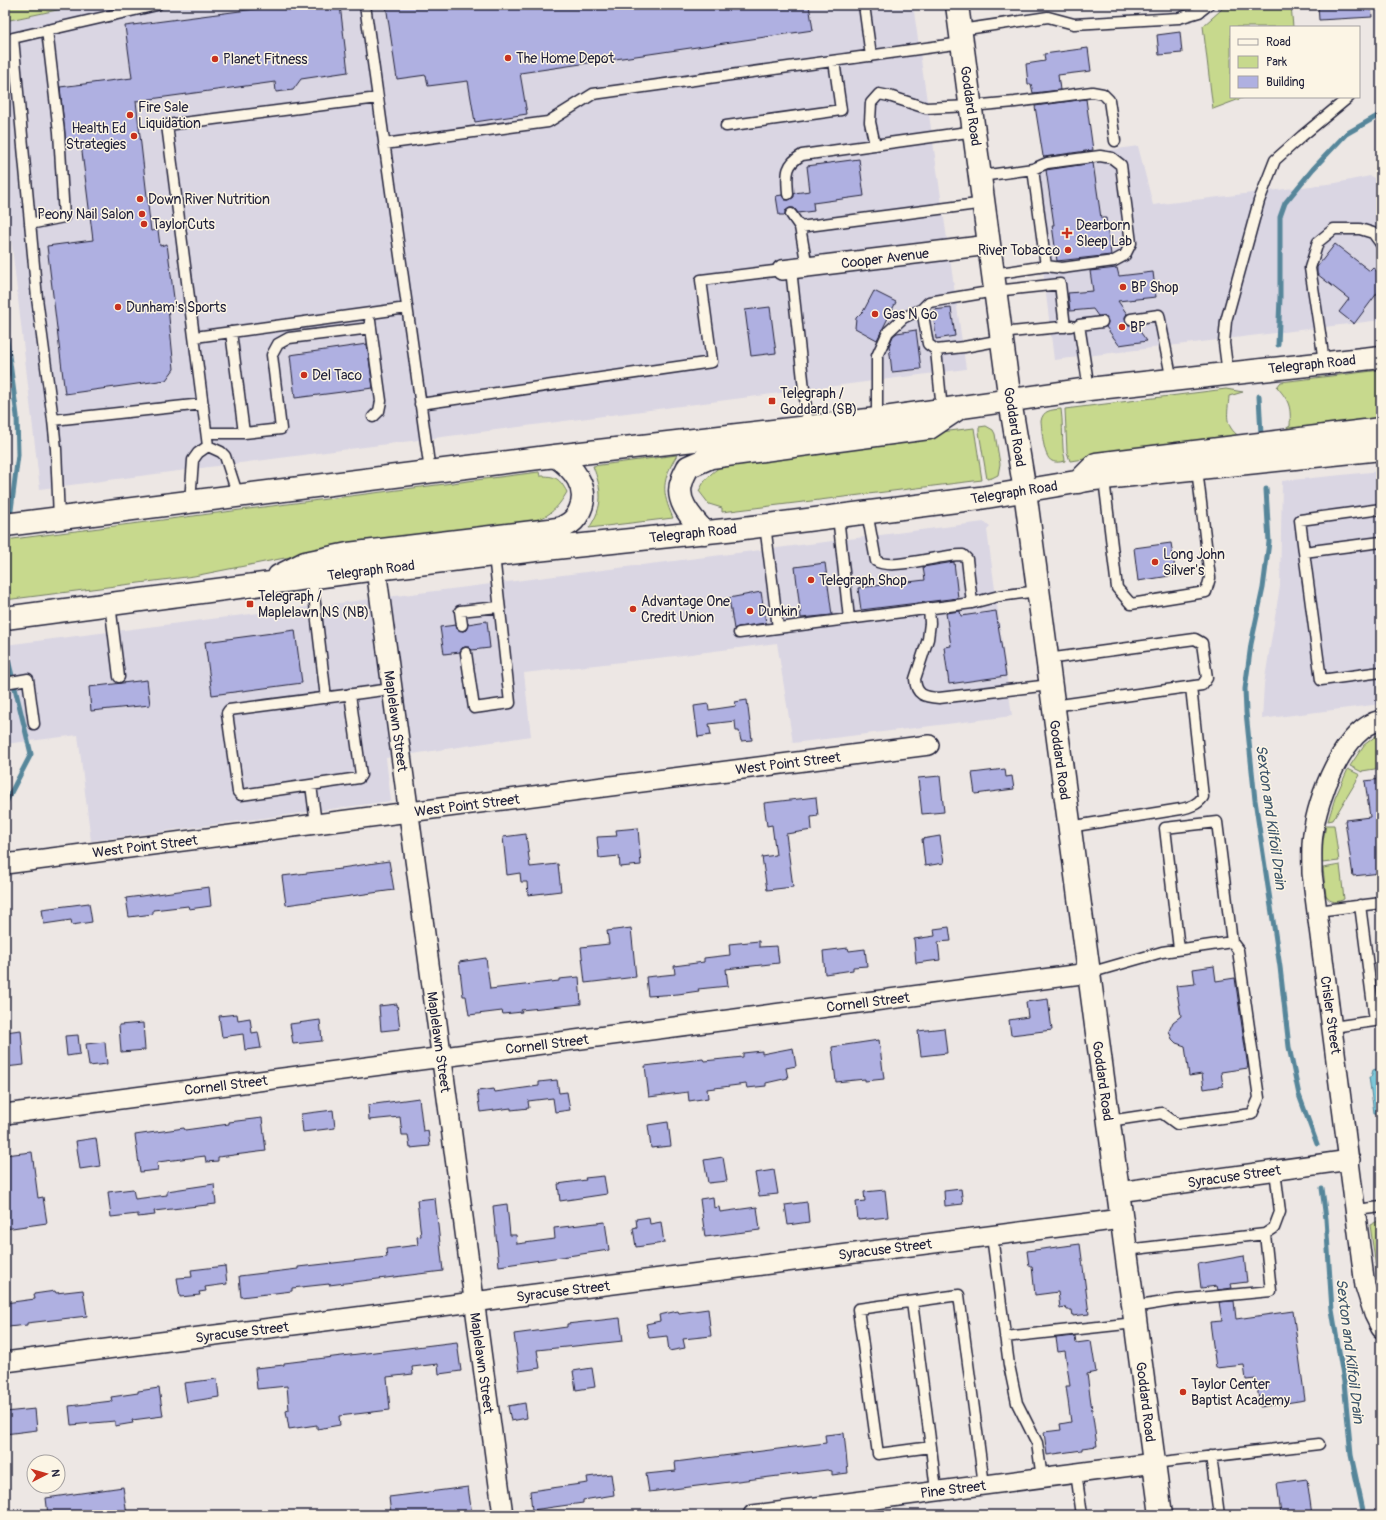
<svg xmlns="http://www.w3.org/2000/svg" width="1386" height="1520" viewBox="0 0 1386 1520" font-family="Pangolin,sans-serif">
  <style>
    .built { fill: #dad6e3 }
    .green { fill: #c7d98d; stroke: #747e64 }
    .water { fill: #7bc8d9; stroke: #57869a }
    .lines { fill: none; stroke-linecap: round; stroke-linejoin: round }
    .stream { stroke: #57869a; stroke-width: 5 }
    .building { fill: #afb0e1; stroke: #22223b }
    .lane-casing { stroke: #22223b; stroke-width: 13 }
    .street-casing { stroke: #22223b; stroke-width: 22 }
    .secondary-casing { stroke: #22223b; stroke-width: 25 }
    .primary-casing { stroke: #22223b; stroke-width: 25 }
    .lane { stroke: #fcf5e5; stroke-width: 10 }
    .street { stroke: #fcf5e5; stroke-width: 19 }
    .secondary { stroke: #fcf5e5; stroke-width: 22 }
    .primary { stroke: #fcf5e5; stroke-width: 22 }
    .poi-dot { fill: #c8321e; stroke: #fcf5e5; stroke-width: 1.5 }
    .labels { text-anchor: middle; stroke-width: 3; stroke-linejoin: round; paint-order: stroke }
    .poi-label { font-size: 14px; fill: #22223b; stroke: #fcf5e5; text-anchor: start }
    .street-label { font-size: 14px; fill: #22223b; stroke: #fcf5e5 }
    .water-label { font-size: 15px; font-style: italic; fill: #3d546a; stroke: #fcf5e5 }
  </style>
  <rect width="100%" height="100%" fill="#ede7e4"/>
  <filter id="ink" filterUnits="userSpaceOnUse"><feTurbulence type="fractalNoise" baseFrequency=".025" numOctaves="2"/><feDisplacementMap in="SourceGraphic" scale="8" xChannelSelector="R" yChannelSelector="G"/><feConvolveMatrix kernelMatrix="1 2 1 2 8 2 1 2 1" color-interpolation-filters="sRGB"/></filter>
  <g filter="url(#ink)">
    <!-- built -->
    <path class="built" d="M81,5H913L966,369L40,489L5,186V21Z
      M1138,146L1153,205L1336,183L1370,176L1381,181V320L1054,360L1030,162Z
      M1381,471V704L1262,719L1264,684L1280,586L1282,481Z
      M984,522L990,527L987,530L1012,716L793,743L777,643L675,656L524,673L531,736L386,758L391,801L91,841L78,735L5,744V645Z"/>
    <!-- green -->
    <path class="green" d="M5,5H81L5,21Z
      M1224,5H1291L1293,27H1231V97H1245L1213,109L1203,26L1221,10Z
      M1381,370V418L1282,431L1290,426C1291,407 1290,402 1277,387L1281,382Z
      M1226,389L1243,392L1229,396C1228,414 1223,425 1240,437V439L1070,461L1067,452L1065,409Z
      M1061,409C1063,422 1062,435 1063,448C1063,453 1065,457 1065,461C1061,462 1056,463 1052,461C1043,457 1042,430 1041,421C1043,410 1051,410 1061,409Z
      M986,426L993,430L995,434L1000,464L998,475L992,478L987,479L979,432V427Z
      M974,428L982,480L722,512V508L709,504L699,491C709,470 723,465 744,456Z
      M677,455C662,480 661,491 673,518L589,528C604,506 602,490 593,466Z
      M539,472L540,476C556,476 559,478 567,492C558,508 547,520 528,521V526L320,551L194,576L5,600V540Z
      M1381,732V768L1362,771V772L1350,766L1364,745Z
      M1348,769L1360,775L1333,820L1328,821L1335,798Z
      M1326,825H1334L1339,861L1322,863L1323,841Z
      M1340,865L1344,899C1338,903 1330,903 1326,896L1323,868Z
      M1380,1220L1381,1282H1378L1370,1225Z"/>
    <!-- water -->
    <path class="water" d="M1380,1068L1381,1069V1119L1376,1113H1374L1369,1077H1371L1373,1070Z"/>
    <g class="lines">
      <!-- stream -->
      <path class="stream" d="M5,325L17,416L18,455L10,518
        M1278,345L1280,297V217L1285,203L1313,169L1346,134L1381,114
        M1259,396L1261,435
        M1266,489L1269,542L1263,588L1251,644L1245,689L1246,712L1255,800L1280,967L1289,1047L1299,1095L1317,1144
        M5,560L9,530
        M5,647L31,754L5,804
        M1322,1188L1326,1219L1332,1310L1344,1382L1351,1455L1364,1515"/>
    </g>
    <!-- building -->
    <path class="building" d="M286,5H340L348,72L301,79L293,90L276,92L275,82L136,101L151,231L158,230L160,246L167,244L175,306L168,307L174,369L166,380L65,394L47,246L93,240L81,144L66,146L60,87L132,78L125,26Z
      M386,5H757V8L777,5H809L813,30L520,73L527,114L475,122L468,81L428,86L426,75L397,79Z
      M1318,5H1371L1372,17L1319,20Z
      M1180,32L1182,53L1159,55L1157,35Z
      M1088,48L1091,71L1058,75L1060,90L1033,93L1031,84H1028L1026,64L1045,61L1044,54Z
      M1086,99L1093,150L1044,157L1043,156L1035,106Z
      M859,159L864,196L813,203L814,211L798,213L794,208H790L785,211V215H779L776,196L782,195L785,200H789L794,197V193L810,191L807,166Z
      M1093,163L1101,218H1106L1111,255L1057,261L1052,225H1054L1046,170Z
      M1335,244L1370,271L1373,268L1381,274V288L1354,324L1339,312L1349,299L1317,274V267Z
      M1117,268L1119,276L1153,272L1156,297L1118,301L1127,314L1125,317L1126,323L1129,325H1135L1147,341L1119,345L1106,327L1108,322L1105,316H1098L1093,309L1070,311L1068,293L1093,291L1090,271Z
      M874,291L896,302L877,340L855,328L856,318L864,310Z
      M770,307L776,353L751,356L745,310Z
      M951,308L955,336L936,339L933,310Z
      M916,330L921,369L892,372L889,346L893,336L897,333Z
      M367,344L373,388L295,398L290,355Z
      M1171,543L1176,575L1138,581L1134,548Z
      M954,562L958,598L861,610L858,588L925,580L923,567Z
      M825,563L832,615L801,618L795,567Z
      M761,592L766,623L738,627L734,629L729,598Z
      M960,611L961,616L996,611L1006,676L949,684L944,647L951,646L946,613Z
      M487,621L490,648L472,650L469,647H465L462,648L460,652L444,654L440,627L456,625L457,629L463,631L466,630L468,624Z
      M295,630L302,683L212,695L205,642Z
      M147,680L150,705L91,711L89,687Z
      M747,700L752,740L741,741L739,731H736L735,721L709,724L711,735L698,737L694,706L708,704L709,710L736,706L735,702Z
      M1005,769L1006,777L1012,776L1014,789L975,794L972,773Z
      M940,776L944,812L922,814L918,778Z
      M1381,779V873L1353,876L1345,820L1370,817L1365,781Z
      M816,797L818,816L811,817L812,830L786,834L793,887L767,890L762,857L776,855L772,825L767,826L764,803Z
      M638,828L641,865L620,867L619,856L599,858L597,837L617,836L616,830Z
      M526,834L530,867L558,864L561,891L528,895L527,882H521L520,873L507,875L503,837Z
      M940,836L944,863L925,866L922,839Z
      M389,861L394,890L286,905L282,876L341,869V868Z
      M209,887L211,906L189,909L188,906L153,910V914L129,917L126,898Z
      M89,903L92,922L72,925L71,920L44,924L42,909Z
      M949,927L951,941L938,942L940,960L916,963L914,939L935,936L934,929Z
      M631,928L636,977L585,983L581,947L609,944L607,931Z
      M759,941V947L777,946L779,963L726,969L728,986L698,989L699,991L678,994L648,996L646,977L675,974L674,966L704,962V958L730,955L729,944Z
      M848,948L849,951L865,949L867,966L853,967V970L825,974L823,951Z
      M486,958L490,989L559,981V979L579,977L581,1004L521,1010L522,1012L503,1014L502,1011L469,1015L466,996H463L459,962Z
      M1214,966L1216,981L1235,978L1248,1068L1221,1072L1223,1086L1204,1089L1202,1074L1189,1076L1185,1046L1176,1043L1172,1039L1169,1031L1173,1022L1181,1016L1176,986L1195,984L1193,969Z
      M1048,999L1052,1030L1011,1035L1009,1020L1028,1017L1026,1002Z
      M397,1004L400,1029L381,1031L379,1006Z
      M237,1014L238,1020L250,1018L252,1033L258,1032L261,1048L245,1050L243,1034L222,1037L219,1016Z
      M320,1020L322,1041L293,1044L290,1024Z
      M143,1023L145,1050L121,1052L119,1025Z
      M944,1028L947,1053L921,1056L918,1031Z
      M21,1030L24,1065L5,1067V1032Z
      M78,1035L80,1054L67,1056L65,1036Z
      M879,1040L884,1079L865,1081V1079L836,1082L832,1047Z
      M105,1042L107,1064L89,1066L86,1044Z
      M793,1048L796,1066L786,1068L788,1078L766,1083V1086L747,1088L746,1084L707,1089L708,1098L689,1101L688,1092L649,1097L645,1066L703,1059L704,1061L743,1057V1053L762,1051V1054Z
      M557,1080L559,1093L567,1092L570,1110L555,1112L553,1098L528,1101L529,1108L511,1110V1108L480,1112L477,1091L494,1089L495,1092L539,1086V1082Z
      M419,1098L423,1131L428,1130L430,1146L410,1148L408,1135H402L400,1117L369,1120L368,1105Z
      M333,1110L335,1128L303,1132L301,1114Z
      M262,1118L266,1151L218,1157V1161L206,1162L205,1156L158,1162L157,1163L158,1170L140,1172L135,1135L184,1128L185,1130L229,1124V1122Z
      M668,1122L671,1146L651,1148L648,1125Z
      M96,1138L100,1166L80,1169L76,1141Z
      M32,1152L38,1198L43,1197L47,1223L5,1229V1155Z
      M723,1157L727,1181L708,1183L704,1160Z
      M774,1170L778,1194L759,1196L755,1173Z
      M604,1176L607,1194L560,1201L558,1184L586,1180L585,1178Z
      M214,1184L216,1204L154,1211L155,1215L138,1217V1214L111,1217L108,1192L133,1189L135,1199L167,1195V1191Z
      M961,1189L963,1204L945,1206L944,1191Z
      M885,1190L888,1217L858,1220L856,1202L865,1201L864,1192Z
      M713,1197L714,1208L719,1207L720,1212L757,1207L760,1230L705,1237L700,1199Z
      M435,1198L443,1271L329,1285V1284L292,1288V1291L241,1297L239,1276L298,1269V1267L387,1257L386,1249L418,1245L417,1237L421,1236L417,1200Z
      M807,1202L809,1222L788,1225L785,1205Z
      M507,1204L510,1235H516L517,1244L555,1239L554,1228L605,1222L609,1250L499,1266L493,1206Z
      M649,1217L650,1224L661,1222L664,1243L636,1247L633,1228L637,1227L636,1219Z
      M1080,1244L1089,1314L1073,1316L1072,1310H1067L1066,1307L1060,1308L1058,1292L1035,1295L1032,1266H1029L1027,1251Z
      M1244,1256L1247,1282L1231,1284L1232,1288L1218,1290L1217,1286L1201,1288L1198,1264Z
      M225,1266L227,1284L205,1287L206,1291L199,1292L200,1295L180,1297L177,1278L192,1277L191,1270Z
      M83,1290L87,1316L27,1323V1325L8,1327L5,1303L35,1299L34,1294L55,1291L56,1293Z
      M1234,1301L1236,1319L1293,1311L1305,1400L1260,1407L1256,1379L1246,1380L1244,1365L1216,1368L1210,1322L1222,1321L1219,1302Z
      M708,1309L711,1336L683,1339L685,1348L669,1351L667,1336L649,1338L646,1324L660,1321L659,1315L678,1311L679,1313Z
      M620,1318L623,1341L537,1350L540,1368L519,1371L514,1334L567,1327V1324Z
      M1075,1336L1076,1343L1091,1341L1096,1372L1087,1374L1097,1446L1082,1448V1450L1047,1455L1044,1432L1061,1430L1060,1424L1071,1422L1066,1386H1070L1065,1351L1058,1352L1056,1338Z
      M457,1342L461,1371L439,1374L438,1364L412,1367L413,1374L387,1377L390,1410L339,1416L340,1425L317,1429V1425L289,1429L286,1411L289,1410L287,1386L257,1389L255,1368L284,1365V1363Z
      M592,1368L595,1387L576,1390L573,1371Z
      M217,1379L219,1397L187,1402L184,1383Z
      M159,1388L163,1416L132,1420L133,1423L115,1426V1421L71,1425L69,1406L112,1401L111,1397L138,1393V1391Z
      M525,1403L527,1418L511,1421L508,1406Z
      M35,1409L37,1430L5,1434V1412Z
      M844,1433L848,1473L832,1475V1471L827,1470L649,1492L646,1474L676,1471L675,1462L826,1443L825,1435Z
      M611,1474L614,1495L583,1500V1503L532,1510L530,1491L588,1483L587,1477Z
      M1307,1479L1312,1515H1281L1277,1483Z
      M123,1487L127,1515H48L46,1498Z
      M468,1487L472,1515H391L389,1497Z"/>
    <g class="lines">
      <!-- lane casing -->
      <g class="lane-casing">
        <path id="lane" d="M157,5L13,38L37,298L53,420L203,404
          M365,5L378,98
          M864,5L871,56
          M960,30L1048,17L1074,24L1179,18L1199,12L1208,5
          M726,126L841,110L834,61
          M384,144L548,122L593,94L962,43
          M875,145L870,122L871,103L879,94L889,96L926,108L971,106L1015,102L1092,92L1103,94L1109,100L1115,141
          M1033,169L1046,266
          M981,176L1033,169L1047,163L1100,156L1112,158L1121,165L1131,243L1125,255L1114,261L1062,268L1046,266L993,274
          M788,194C787,176 784,165 802,155L975,131
          M791,214L800,227L807,267
          M30,224L64,217L59,132L47,30
          M800,227L985,203
          M791,269L808,426
          M1131,319L1159,315L1172,381
          M370,321L381,401L379,411L373,417
          M231,332L244,433
          M1001,333L1071,326
          M195,337L407,308
          M1002,340L964,347L936,350L928,344L922,309L929,302L995,291L1060,284L1065,327
          M936,350L942,410
          M1324,363L1320,333L1310,268L1318,242L1334,229H1360L1373,233L1381,244
          M1228,374L1224,343L1226,321L1259,201L1275,160L1302,136L1349,97
          M1089,389L1079,325L1102,322
          M420,404L712,362L701,280L782,270
          M877,419V356L888,332L903,318L922,309
          M53,420L56,449L59,518
          M207,433H244L281,429L272,355L278,344L289,338L371,328
          M208,446L167,125L378,98L430,471
          M1104,479L1117,588L1131,604L1206,592L1210,578L1197,469
          M190,502L193,460L198,453L208,446L221,452L225,456L238,496
          M867,512L876,561C892,571 941,554 963,555L967,559L972,603
          M838,516L849,619
          M765,525L778,628
          M1381,542L1304,552L1321,680L1381,672
          M1304,552L1300,520L1381,509
          M312,578L326,698
          M110,604L119,677
          M929,608L930,623L928,639L915,679C916,695 924,697 939,698L1050,685
          M462,625L460,611L498,607
          M739,633L972,603L999,596L1038,591
          M466,653L474,708L510,703L494,555
          M1047,659L1195,639L1202,643L1207,678L1202,685L1053,706
          M5,683L28,679L34,724
          M350,694L361,775L359,778L241,795L238,792L227,713L229,710L392,689
          M311,785L316,824
          M1069,827L1181,809C1190,807 1197,805 1203,797L1191,687
          M1360,905L1375,1021
          M1317,911L1381,903
          M1179,949L1165,828L1217,822L1232,942
          M1089,973L1162,952L1232,942L1238,950L1259,1098L1252,1114L1177,1124L1162,1113L1109,1121
          M1333,1027L1381,1020
          M1356,1210L1381,1207
          M992,1236L1009,1365L1017,1403L1037,1443L1042,1478
          M1126,1250L1265,1234L1274,1228L1280,1212L1275,1170
          M912,1302L931,1447
          M1133,1307L1177,1300L1271,1291L1265,1234
          M1005,1337L1135,1323
          M1211,1456L1219,1515
          M1154,1463L1319,1444
          M1076,1473L1082,1515
          M936,1491L931,1447L878,1454L858,1309L959,1295L984,1485"/>
      </g>
      <!-- street casing -->
      <g class="street-casing">
        <path id="street" d="M782,270L989,245
          M376,569L503,1515
          M1381,720C1343,729 1317,799 1313,834C1311,847 1312,860 1312,873L1365,1286L1374,1314L1381,1328
          M5,864L929,745
          M5,1114L1089,973
          M1118,1192L1350,1160
          M5,1362L1121,1219
          M753,1515L1154,1463"/>
      </g>
      <!-- secondary casing -->
      <g class="secondary-casing">
        <path id="secondary" d="M957,5L1010,401L1025,491L1161,1515"/>
      </g>
      <!-- primary casing -->
      <g class="primary-casing">
        <path id="primary" d="M1078,482L1096,464L1381,429
          M5,525L555,456L877,419L1089,389L1381,357
          M705,533C693,519 674,501 682,481C683,476 686,472 688,467L711,457L929,428L956,410
          M279,576L305,563L348,554L550,530C555,529 561,529 565,526C572,523 577,517 580,510C590,488 573,467 555,456
          M5,618L376,569L536,550L736,529L980,498L1094,479L1381,449"/>
      </g>
      <!-- lane -->
      <use href="#lane" class="lane"/>
      <!-- street -->
      <use href="#street" class="street"/>
      <!-- secondary -->
      <use href="#secondary" class="secondary"/>
      <!-- primary -->
      <use href="#primary" class="primary"/>
    </g>
  </g>
  <!-- markers -->
  <g class="poi-dot">
    <circle cx="508" cy="58" r="4"/>
    <circle cx="215" cy="59" r="4"/>
    <circle cx="130" cy="115" r="4"/>
    <circle cx="134" cy="136" r="4"/>
    <circle cx="140" cy="199" r="4"/>
    <circle cx="142" cy="214" r="4"/>
    <circle cx="144" cy="224" r="4"/>
    <path d="M1065 227h4v4h4v4h-4v4h-4v-4h-4v-4h4z"/>
    <circle cx="1068" cy="250" r="4"/>
    <circle cx="1123" cy="287" r="4"/>
    <circle cx="118" cy="307" r="4"/>
    <circle cx="875" cy="314" r="4"/>
    <circle cx="1122" cy="327" r="4"/>
    <circle cx="304" cy="375" r="4"/>
    <rect x="768" y="397" width="8" height="8" rx="2"/>
    <circle cx="1155" cy="562" r="4"/>
    <circle cx="811" cy="580" r="4"/>
    <rect x="246" y="600" width="8" height="8" rx="2"/>
    <circle cx="633" cy="609" r="4"/>
    <circle cx="750" cy="611" r="4"/>
    <circle cx="1183" cy="1392" r="4"/>
  </g>
  <g class="labels">
    <!-- poi labels -->
    <g class="poi-label">
      <text x="516" y="63">The Home Depot</text>
      <text x="223" y="64">Planet Fitness</text>
      <text x="138" y="112">Fire Sale<tspan x="138" dy="16">Liquidation</tspan></text>
      <text x="126" y="133" text-anchor="end">Health Ed<tspan x="126" dy="16">Strategies</tspan></text>
      <text x="148" y="204">Down River Nutrition</text>
      <text x="134" y="219" text-anchor="end">Peony Nail Salon</text>
      <text x="152" y="229">TaylorCuts</text>
      <text x="1076" y="230">Dearborn<tspan x="1076" dy="16">Sleep Lab</tspan></text>
      <text x="1060" y="255" text-anchor="end">River Tobacco</text>
      <text x="1131" y="292">BP Shop</text>
      <text x="126" y="312">Dunham's Sports</text>
      <text x="883" y="319">Gas N Go</text>
      <text x="1130" y="332">BP</text>
      <text x="312" y="380">Del Taco</text>
      <text x="780" y="398">Telegraph /<tspan x="780" dy="16">Goddard (SB)</tspan></text>
      <text x="1163" y="559">Long John<tspan x="1163" dy="16">Silver's</tspan></text>
      <text x="819" y="585">Telegraph Shop</text>
      <text x="258" y="601">Telegraph /<tspan x="258" dy="16">Maplelawn NS (NB)</tspan></text>
      <text x="641" y="606">Advantage One<tspan x="641" dy="16">Credit Union</tspan></text>
      <text x="758" y="616">Dunkin'</text>
      <text x="1191" y="1389">Taylor Center<tspan x="1191" dy="16">Baptist Academy</tspan></text>
    </g>
    <!-- street labels -->
    <g class="street-label">
      <text transform="translate(971 106) rotate(82)" y="5">Goddard Road</text>
      <text transform="translate(885 258) rotate(-7)" y="5">Cooper Avenue</text>
      <text transform="translate(1312 364) rotate(-6)" y="5">Telegraph Road</text>
      <text transform="translate(1015 427) rotate(81)" y="5">Goddard Road</text>
      <text transform="translate(1014 492) rotate(-9)" y="5">Telegraph Road</text>
      <text transform="translate(693 533) rotate(-6)" y="5">Telegraph Road</text>
      <text transform="translate(371 570) rotate(-7)" y="5">Telegraph Road</text>
      <text transform="translate(396 721) rotate(82)" y="5">Maplelawn Street</text>
      <text transform="translate(1060 760) rotate(82)" y="5">Goddard Road</text>
      <text transform="translate(788 763) rotate(-7)" y="5">West Point Street</text>
      <text transform="translate(467 805) rotate(-7)" y="5">West Point Street</text>
      <text transform="translate(145 846) rotate(-7)" y="5">West Point Street</text>
      <text transform="translate(868 1002) rotate(-7)" y="5">Cornell Street</text>
      <text transform="translate(1331 1015) rotate(82)" y="5">Crisler Street</text>
      <text transform="translate(439 1042) rotate(82)" y="5">Maplelawn Street</text>
      <text transform="translate(547 1044) rotate(-7)" y="5">Cornell Street</text>
      <text transform="translate(1103 1081) rotate(82)" y="5">Goddard Road</text>
      <text transform="translate(226 1085) rotate(-7)" y="5">Cornell Street</text>
      <text transform="translate(1234 1176) rotate(-8)" y="5">Syracuse Street</text>
      <text transform="translate(885 1249) rotate(-7)" y="5">Syracuse Street</text>
      <text transform="translate(563 1291) rotate(-7)" y="5">Syracuse Street</text>
      <text transform="translate(242 1332) rotate(-7)" y="5">Syracuse Street</text>
      <text transform="translate(482 1363) rotate(82)" y="5">Maplelawn Street</text>
      <text transform="translate(1146 1402) rotate(83)" y="5">Goddard Road</text>
      <text transform="translate(953 1489) rotate(-7)" y="5">Pine Street</text>
    </g>
    <!-- water labels -->
    <g class="water-label">
      <text transform="translate(1271 817) rotate(82)" y="5">Sexton and Kilfoil Drain</text>
      <text transform="translate(1350 1351) rotate(83)" y="5">Sexton and Kilfoil Drain</text>
    </g>
  </g>
  <!-- margin -->
  <rect width="1386" height="1520" fill="none" stroke="#fcf5e5" stroke-width="20"/>
  <rect x="10" y="10" width="1366" height="1500" fill="none" stroke="#22223b" stroke-width="1.5" filter="url(#ink)"/>
  <!-- legend -->
  <rect x="1230" y="26" width="130" height="72" fill="#fcf5e5" stroke="#a5a1a1"/>
  <rect x="1238" y="39" width="20" height="6" fill="#fcf5e5" stroke="#a5a1a1"/>
  <text x="1266" y="46" font-size="12" fill="#22223b">Road</text>
  <rect x="1238" y="56" width="20" height="12" fill="#c7d98d" stroke="#a5a1a1"/>
  <text x="1266" y="66" font-size="12" fill="#22223b">Park</text>
  <rect x="1238" y="76" width="20" height="12" fill="#afb0e1" stroke="#a5a1a1"/>
  <text x="1266" y="86" font-size="12" fill="#22223b">Building</text>
  <!-- north arrow -->
  <g transform="translate(46 1474) rotate(84)"><circle r="19" fill="#fcf5e5" stroke="#a5a1a1"/>
  <path d="M0-3L7 15L0 10L-7 15Z" fill="#c8321e"/>
  <text y="-6" font-size="11" font-weight="bold" text-anchor="middle" fill="#22223b">N</text>
  </g>
</svg>
